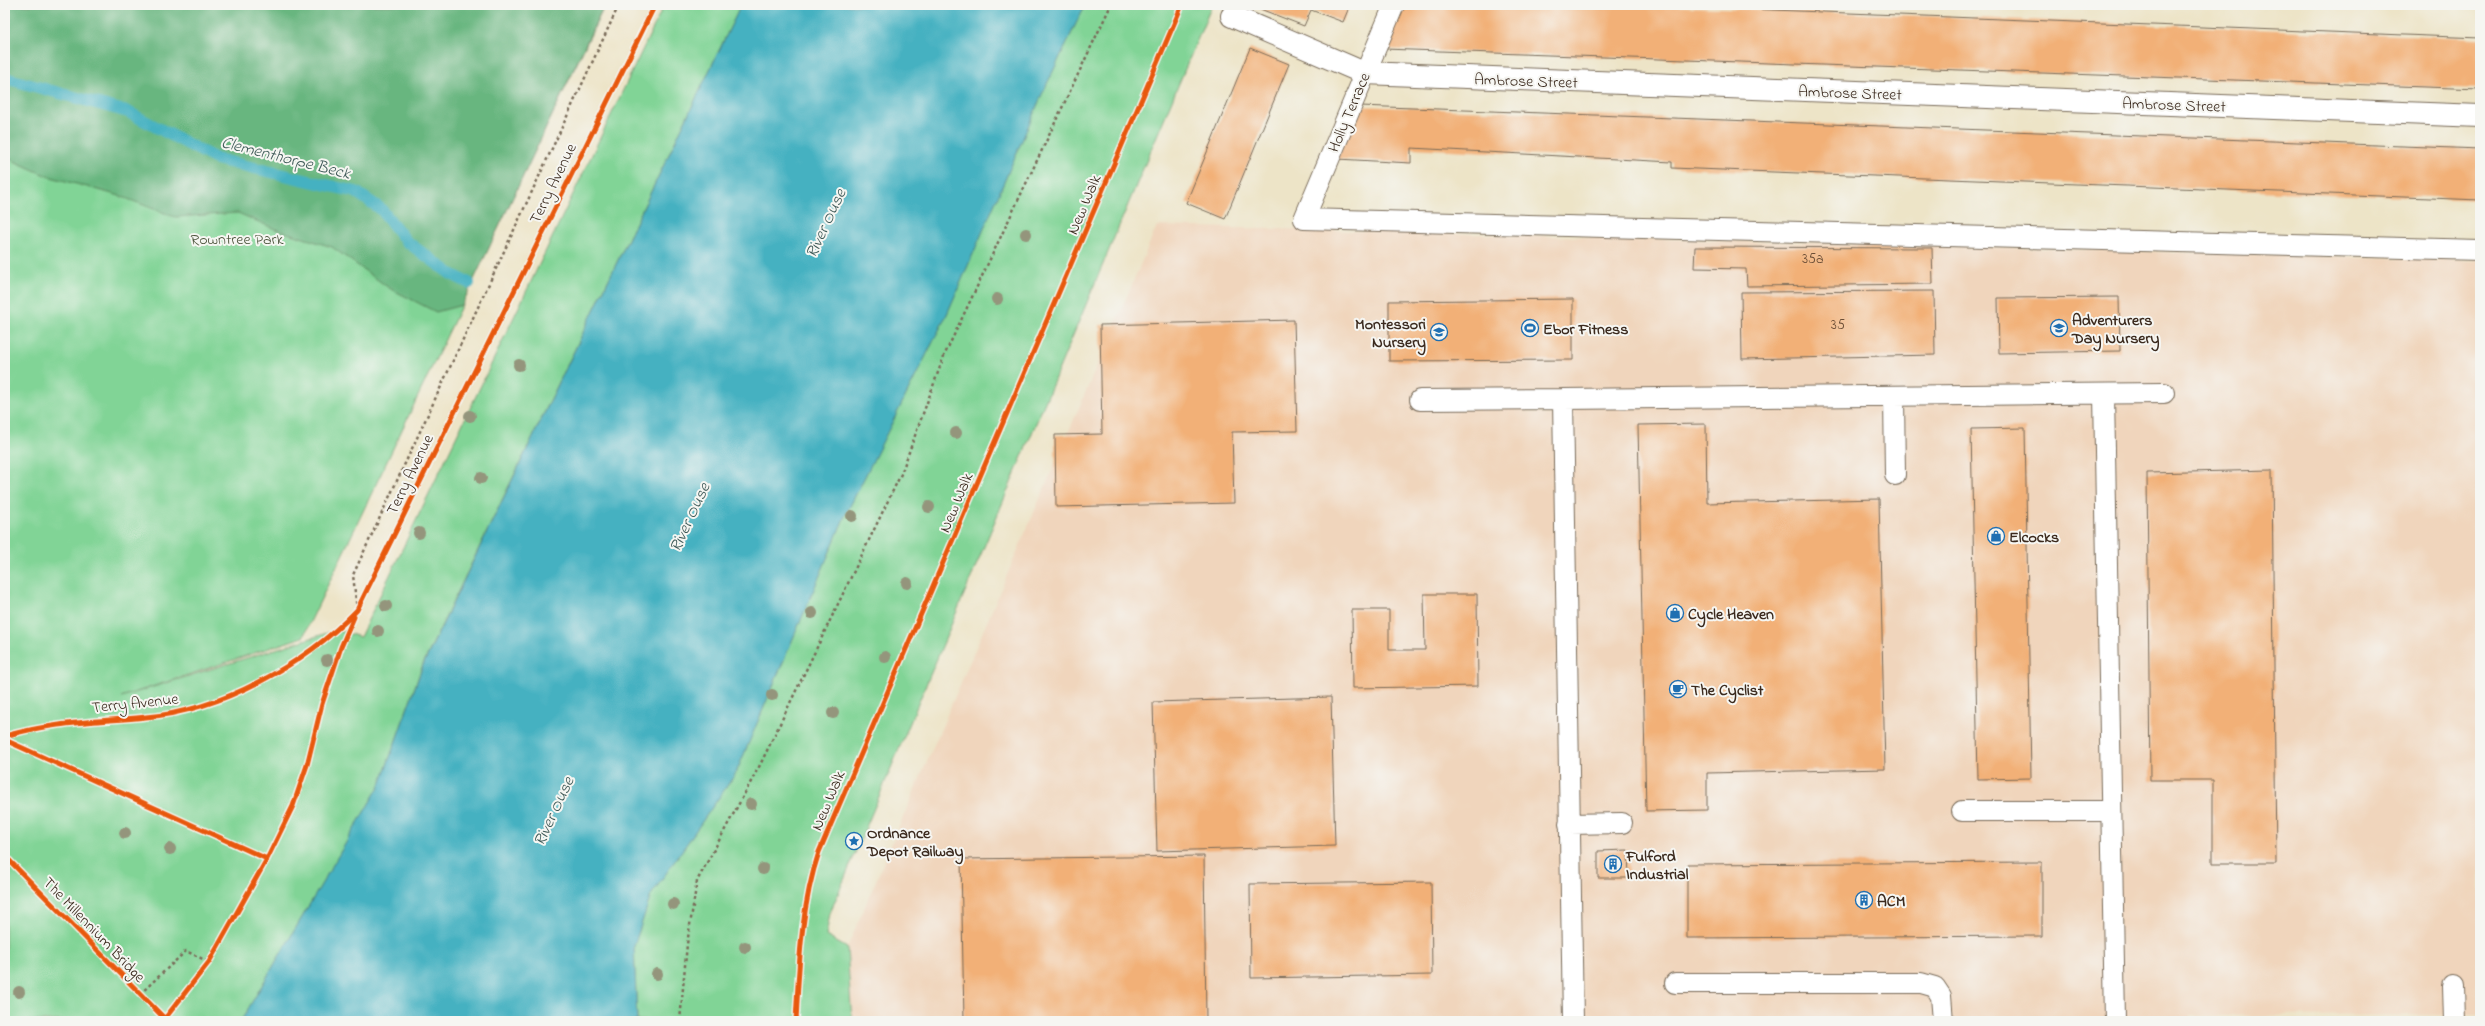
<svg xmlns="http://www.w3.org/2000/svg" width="2485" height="1026" viewBox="0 0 2485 1026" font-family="'Indie Flower',sans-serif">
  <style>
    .built { fill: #f0d5bc }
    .green { fill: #81d496; stroke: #5e7f5a }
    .forest { fill: #68b67f; stroke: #52704e }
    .water { fill: #44b1c1; stroke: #406e70 }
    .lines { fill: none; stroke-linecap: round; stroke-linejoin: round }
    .stream { stroke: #44b1c1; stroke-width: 12 }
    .building { fill: #f2b077 }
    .service-casing { stroke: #796b59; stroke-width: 22 }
    .minor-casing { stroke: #796b59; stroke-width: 24 }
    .path { stroke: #796b59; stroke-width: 2.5; stroke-dasharray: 3 3; stroke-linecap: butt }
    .service { stroke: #fff; stroke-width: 20 }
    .minor { stroke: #fff; stroke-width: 22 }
    .cycleway-casing { stroke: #f6f6f2; stroke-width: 8 }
    .cycleway { stroke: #e8590c; stroke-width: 5 }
    .tree { fill: #94957b }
    .labels { text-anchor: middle; stroke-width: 4; stroke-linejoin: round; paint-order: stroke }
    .number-label { font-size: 14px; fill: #694c34 }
    .street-label { font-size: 16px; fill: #3b2a1e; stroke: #f6f6f2 }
    .park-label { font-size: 16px; fill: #4c543c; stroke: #f6f6f2 }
    .poi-label { font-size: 16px; font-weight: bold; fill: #3b2a1e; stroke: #f6f6f2; text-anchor: start }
    .water-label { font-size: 17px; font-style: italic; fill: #3e5957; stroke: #f6f6f2 }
  </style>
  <rect width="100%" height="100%" fill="#f6f6f2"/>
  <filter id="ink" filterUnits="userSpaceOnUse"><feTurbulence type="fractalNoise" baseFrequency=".025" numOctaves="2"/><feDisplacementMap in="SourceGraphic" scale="8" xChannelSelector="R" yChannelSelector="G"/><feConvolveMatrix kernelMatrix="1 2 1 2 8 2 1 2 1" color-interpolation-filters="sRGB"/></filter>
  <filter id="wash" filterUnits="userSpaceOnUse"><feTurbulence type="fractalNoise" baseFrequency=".012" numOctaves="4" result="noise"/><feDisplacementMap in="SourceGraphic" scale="16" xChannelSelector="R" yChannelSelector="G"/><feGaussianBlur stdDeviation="0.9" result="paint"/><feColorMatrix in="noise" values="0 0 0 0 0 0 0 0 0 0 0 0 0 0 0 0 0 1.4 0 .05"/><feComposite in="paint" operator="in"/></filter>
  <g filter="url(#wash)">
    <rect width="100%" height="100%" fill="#ede4c7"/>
    <!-- built -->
    <path class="built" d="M1157,226L2480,260V1015L2190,1016V1021H852L847,948Z"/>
    <!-- green -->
    <path class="green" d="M5,5H605L303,637L121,697L337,630L360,637L664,5H741L423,664L380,785L241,1021H5Z
      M1085,5H1212L830,913L826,936L847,948L852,1021H637L634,946L651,895L736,773L844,518L947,314L1043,92Z"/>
    <!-- forest -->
    <path class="forest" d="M5,5H604L462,305L436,312L389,288L332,247L275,229L238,213L175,217L120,196L47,176L5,157Z"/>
    <!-- water -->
    <path class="water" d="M741,5H1085L1043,92L947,314L844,518L736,773L651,895L634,946L637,1021H241L380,785L423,665Z"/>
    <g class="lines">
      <!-- stream -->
      <path class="stream" d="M5,78L128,112L216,159L356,192L381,209L406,241L451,274L469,283"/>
    </g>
    <g id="blocks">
      <!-- building -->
      <path class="building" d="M1255,5H1350L1343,22L1311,10L1304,26L1255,7Z
        M1402,5H1646L2480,38V89L1384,49Z
        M1250,48L1289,64L1225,219L1186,203Z
        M1360,106L2480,149V200L1672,168V162L1411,148V163L1337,159Z
        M1695,247L1932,248L1933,284L1747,286L1746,269L1694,268Z
        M1934,291L1935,355L1742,359L1741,292Z
        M2119,297L2120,351L1999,353L1998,298Z
        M1573,299V360L1389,361V301Z
        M1294,320L1297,431L1232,432L1234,503L1056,507L1055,435L1102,434L1100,325Z
        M1706,424L1707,503L1879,499L1885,769L1707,773V810L1646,811L1638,425Z
        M2025,428L2031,778L1978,779L1971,429Z
        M2272,470L2276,863H2213V780H2150L2147,473Z
        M1424,594H1477L1478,686L1353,688L1352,610H1389V650H1425Z
        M1331,697L1335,846L1157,851L1153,702Z
        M1628,850L1629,878H1598V851Z
        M1204,856L1206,1021H964L961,859Z
        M2042,862V936L1687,938V864Z
        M1431,882L1432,975L1251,978L1250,884Z"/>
    </g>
  </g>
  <g filter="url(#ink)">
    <use href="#blocks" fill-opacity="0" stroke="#796b59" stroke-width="1"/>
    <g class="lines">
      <!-- service casing -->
      <g class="service-casing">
        <path id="service" d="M1394,5L1304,219L2480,250
          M2104,394L2115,1021
          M1894,396L1895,475
          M1420,400L1563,399
          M1962,811H2111
          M1569,824L1622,823
          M1675,983H1921L1935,987L1941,996L1943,1021
          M2453,986L2454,1021
          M1573,1021L1563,399L2164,393"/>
      </g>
      <!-- minor casing -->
      <g class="minor-casing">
        <path id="minor" d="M1232,16L1364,73L2480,116"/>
      </g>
      <!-- path -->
      <path class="path" d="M357,610L353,575L619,5
        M140,994L186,951L209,962
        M680,1021L687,944L697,881L760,765L901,474L944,356L1111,5"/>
      <!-- service -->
      <use href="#service" class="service"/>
      <!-- minor -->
      <use href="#minor" class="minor"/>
      <!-- cycleway casing -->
      <g class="cycleway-casing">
        <path id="cycleway" d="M5,736C53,722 96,722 146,717C221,711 305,664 357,610L655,5
          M5,740L267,859
          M5,856L167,1021
          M163,1021L209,962L267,859L293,806L307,765L322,704L341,647L354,617
          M796,1021C799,964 801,906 819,852L1182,5"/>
      </g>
      <!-- cycleway -->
      <use href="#cycleway" class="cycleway"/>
    </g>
    <!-- trees -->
    <g class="tree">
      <circle cx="1026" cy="234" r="6"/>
      <circle cx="997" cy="299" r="6"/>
      <circle cx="519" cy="365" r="6"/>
      <circle cx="470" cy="416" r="6"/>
      <circle cx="956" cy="433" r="6"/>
      <circle cx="481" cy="478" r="6"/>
      <circle cx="929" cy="507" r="6"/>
      <circle cx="852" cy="516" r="6"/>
      <circle cx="419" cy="533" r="6"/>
      <circle cx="907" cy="583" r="6"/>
      <circle cx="386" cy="606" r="6"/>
      <circle cx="812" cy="613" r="6"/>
      <circle cx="378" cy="631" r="6"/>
      <circle cx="885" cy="657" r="6"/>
      <circle cx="327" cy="660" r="6"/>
      <circle cx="772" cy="695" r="6"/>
      <circle cx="833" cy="713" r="6"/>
      <circle cx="751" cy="804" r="6"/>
      <circle cx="125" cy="833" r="6"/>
      <circle cx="170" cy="849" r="6"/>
      <circle cx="763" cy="869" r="6"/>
      <circle cx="673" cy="904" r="6"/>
      <circle cx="745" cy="947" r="6"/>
      <circle cx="657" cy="974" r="6"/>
      <circle cx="19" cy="992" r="6"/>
    </g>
  </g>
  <!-- icons -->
  <defs>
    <g id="stadium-ring" transform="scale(0.9)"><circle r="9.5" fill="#f6f6f2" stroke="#1f6fb2" stroke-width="1.5"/><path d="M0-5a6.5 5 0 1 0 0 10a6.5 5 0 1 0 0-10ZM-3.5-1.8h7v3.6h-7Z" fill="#1f6fb2"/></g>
    <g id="school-ring" transform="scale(0.9)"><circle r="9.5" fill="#f6f6f2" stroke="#1f6fb2" stroke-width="1.5"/><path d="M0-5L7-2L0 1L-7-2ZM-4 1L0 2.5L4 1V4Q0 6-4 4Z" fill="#1f6fb2"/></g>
    <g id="shop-ring" transform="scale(0.9)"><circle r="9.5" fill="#f6f6f2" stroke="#1f6fb2" stroke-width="1.5"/><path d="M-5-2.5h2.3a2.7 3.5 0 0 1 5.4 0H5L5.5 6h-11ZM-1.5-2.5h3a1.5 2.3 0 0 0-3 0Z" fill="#1f6fb2"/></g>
    <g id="cafe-ring" transform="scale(0.9)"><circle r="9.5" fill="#f6f6f2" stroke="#1f6fb2" stroke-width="1.5"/><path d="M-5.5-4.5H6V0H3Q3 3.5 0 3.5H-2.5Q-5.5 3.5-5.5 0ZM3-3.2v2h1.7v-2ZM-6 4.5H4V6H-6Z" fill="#1f6fb2"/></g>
    <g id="sight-ring" transform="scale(0.9)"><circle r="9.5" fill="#f6f6f2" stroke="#1f6fb2" stroke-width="1.5"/><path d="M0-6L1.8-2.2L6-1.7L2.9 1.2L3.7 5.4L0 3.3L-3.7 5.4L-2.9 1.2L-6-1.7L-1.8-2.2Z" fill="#1f6fb2"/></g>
    <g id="building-ring" transform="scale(0.9)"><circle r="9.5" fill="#f6f6f2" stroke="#1f6fb2" stroke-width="1.5"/><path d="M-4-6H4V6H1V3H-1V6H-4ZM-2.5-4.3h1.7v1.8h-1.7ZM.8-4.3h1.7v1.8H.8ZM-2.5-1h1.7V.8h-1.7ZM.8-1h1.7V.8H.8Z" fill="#1f6fb2"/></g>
  </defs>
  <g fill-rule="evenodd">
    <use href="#stadium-ring" x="1530" y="328"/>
    <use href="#school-ring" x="2059" y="328"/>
    <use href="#school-ring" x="1439" y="332"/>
    <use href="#shop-ring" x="1996" y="536"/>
    <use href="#shop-ring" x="1675" y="613"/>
    <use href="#cafe-ring" x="1678" y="689"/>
    <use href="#sight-ring" x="854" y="841"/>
    <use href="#building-ring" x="1613" y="864"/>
    <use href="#building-ring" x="1864" y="900"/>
  </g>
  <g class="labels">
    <!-- number labels -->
    <g class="number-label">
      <text x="1813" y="263">35a</text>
      <text x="1838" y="329">35</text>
    </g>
    <!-- street labels -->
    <g class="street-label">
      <text transform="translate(1526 80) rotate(2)" y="6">Ambrose Street</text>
      <text transform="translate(1850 92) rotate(2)" y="6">Ambrose Street</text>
      <text transform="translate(2174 104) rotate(2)" y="6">Ambrose Street</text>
      <text transform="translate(1348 112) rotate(-67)" y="6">Holly Terrace</text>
      <text transform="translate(552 183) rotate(-64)" y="6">Terry Avenue</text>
      <text transform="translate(1083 204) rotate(-67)" y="6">New Walk</text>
      <text transform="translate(409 474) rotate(-64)" y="6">Terry Avenue</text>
      <text transform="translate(955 502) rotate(-67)" y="6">New Walk</text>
      <text transform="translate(135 702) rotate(-6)" y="6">Terry Avenue</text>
      <text transform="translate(827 800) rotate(-67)" y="6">New Walk</text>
      <text transform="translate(95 929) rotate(46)" y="6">The Millennium Bridge</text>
    </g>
    <!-- park labels -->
    <g class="park-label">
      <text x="237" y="244">Rowntree Park</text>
    </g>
    <!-- poi labels -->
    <g class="poi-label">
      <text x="2072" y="325">Adventurers<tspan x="2072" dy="18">Day Nursery</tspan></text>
      <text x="1426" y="329" text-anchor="end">Montessori<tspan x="1426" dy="18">Nursery</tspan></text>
      <text x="1543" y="334">Ebor Fitness</text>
      <text x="2009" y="542">Elcocks</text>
      <text x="1688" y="619">Cycle Heaven</text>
      <text x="1691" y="695">The Cyclist</text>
      <text x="867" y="838">Ordnance<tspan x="867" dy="18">Depot Railway</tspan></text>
      <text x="1626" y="861">Fulford<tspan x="1626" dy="18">Industrial</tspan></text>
      <text x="1877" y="906">ACM</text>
    </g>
    <!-- water labels -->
    <g class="water-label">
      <text transform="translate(286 157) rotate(14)" y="6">Clementhorpe Beck</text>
      <text transform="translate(825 223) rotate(-65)" y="6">River Ouse</text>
      <text transform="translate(689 517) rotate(-65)" y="6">River Ouse</text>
      <text transform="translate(553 811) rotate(-65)" y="6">River Ouse</text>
    </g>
  </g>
  <!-- margin -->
  <rect width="2485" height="1026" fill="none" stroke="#f6f6f2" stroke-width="20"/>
</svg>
